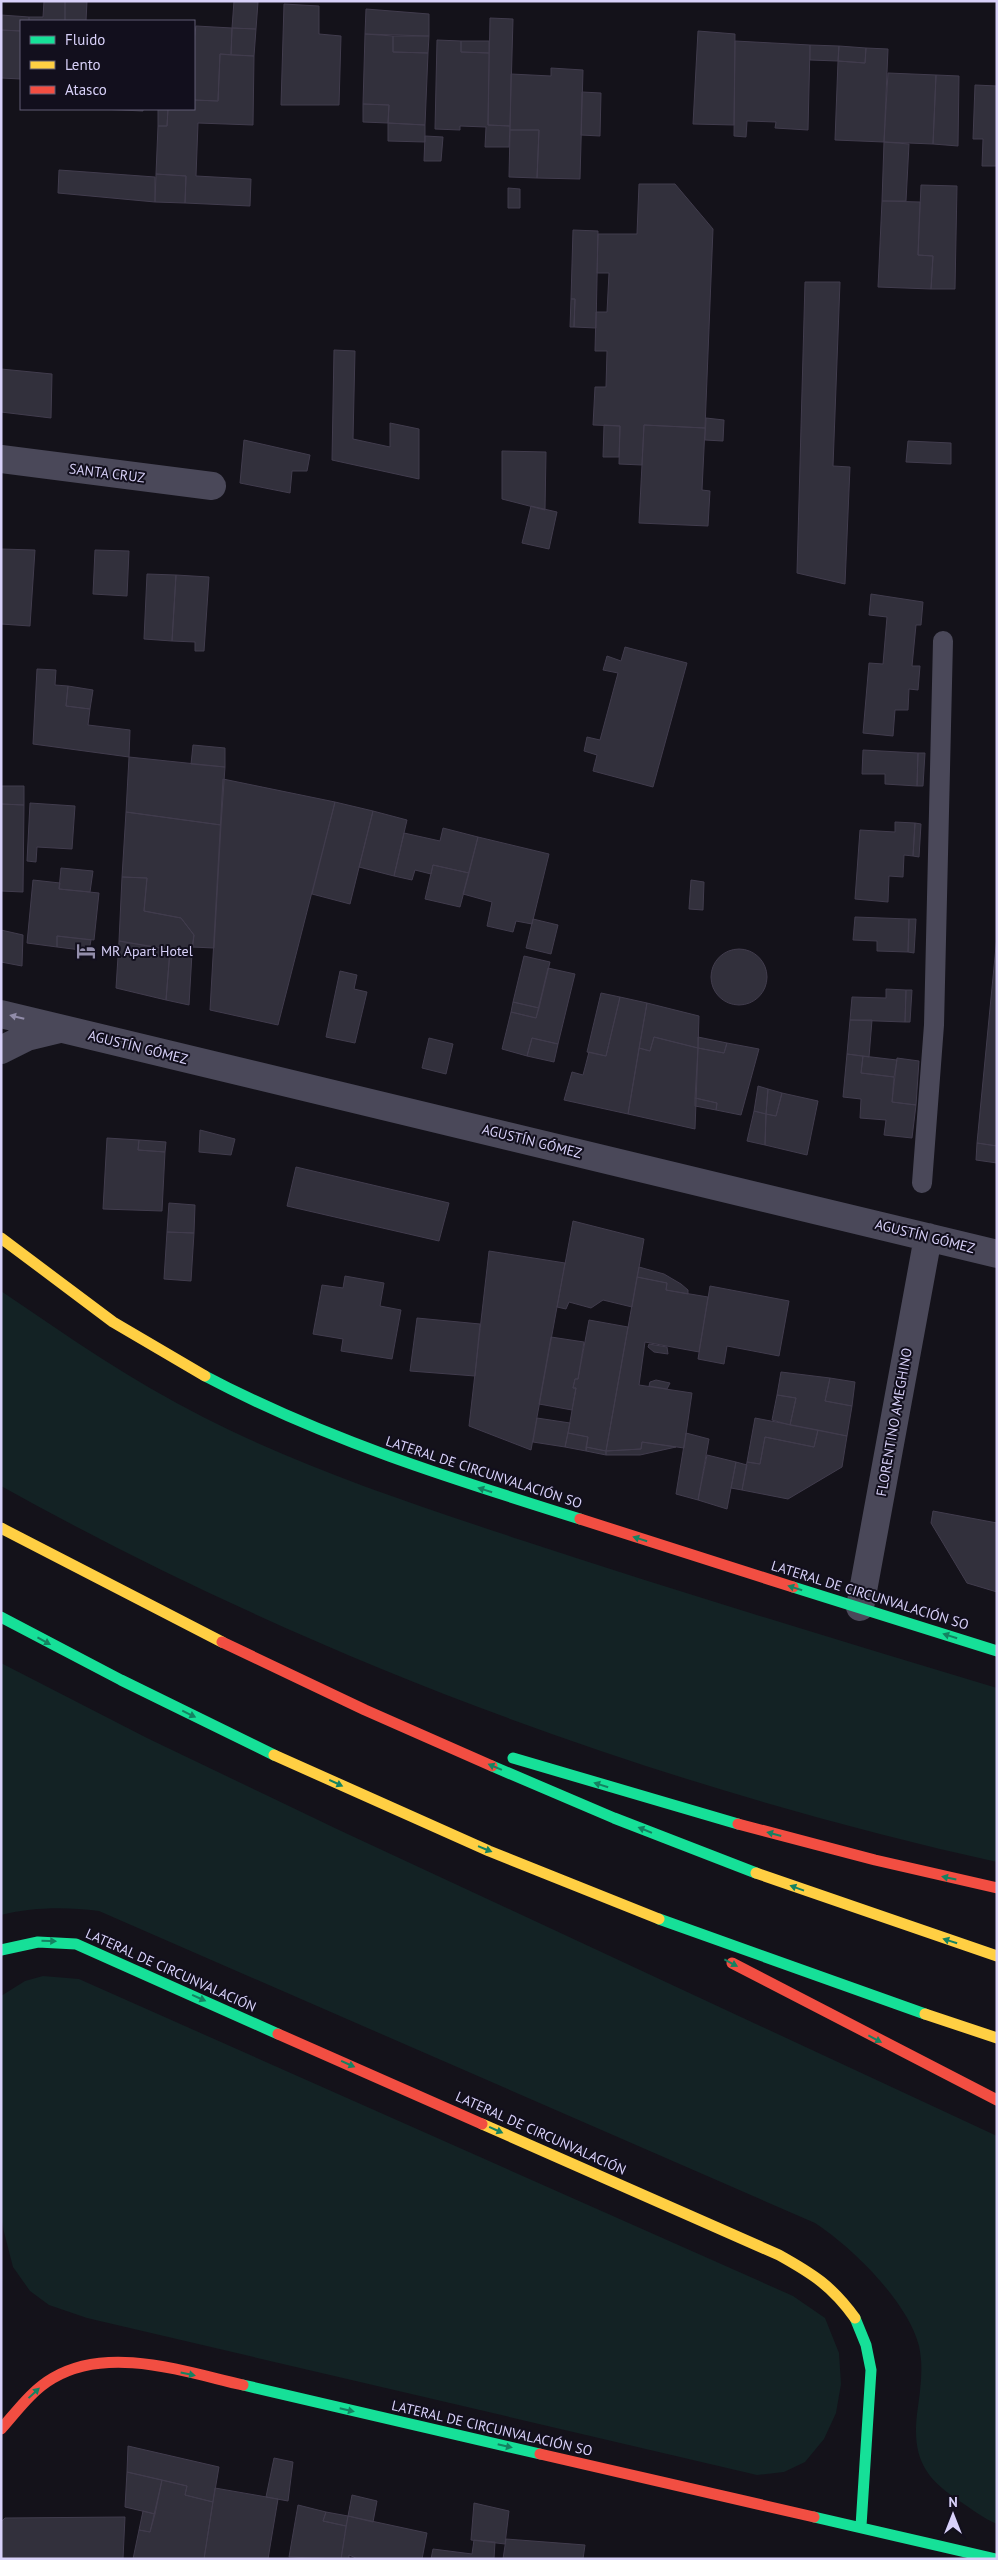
<svg xmlns="http://www.w3.org/2000/svg" width="998" height="2560" viewBox="0 0 998 2560" font-family="'PT Sans',sans-serif">
  <style>
    .green { fill: #132224 }
    .building { fill: #32303c; stroke: #413c4d }
    .lines { fill: none; stroke-linecap: round; stroke-linejoin: round }
    .lane { stroke: #4a4859; stroke-width: 20 }
    .street { stroke: #4a4859; stroke-width: 28 }
    .fast { stroke: #16e098; stroke-width: 11 }
    .slow { stroke: #ffcf43; stroke-width: 11 }
    .jam { stroke: #f24e42; stroke-width: 11 }
    .oneway { fill: #918ca9 }
    .oneway2 { fill: #148261 }
    .labels { text-anchor: middle; stroke-width: 4; stroke-linejoin: round; paint-order: stroke }
    .street-label { font-size: 14px; fill: #d8d1f9; stroke: #120f1d }
    .poi-label { font-size: 14px; fill: #d8d1f9; stroke: #120f1d; text-anchor: start }
  </style>
  <rect width="100%" height="100%" fill="#14121a"/>
  <!-- green -->
  <path class="green" d="M1,1291C67,1336 132,1381 203,1417C305,1469 413,1504 521,1540C679,1592 838,1640 997,1688V1862C649,1784 312,1659 1,1486Z
    M1,1663L147,1738L339,1830L997,2136V2524C983,2518 973,2510 961,2502C925,2479 912,2458 917,2414C920,2391 924,2369 919,2346C908,2302 852,2247 815,2223L99,1911C65,1907 35,1907 1,1915Z
    M43,1976L79,1979L793,2296L825,2318L839,2353L841,2384L836,2413L824,2439L805,2462L784,2472L757,2475L87,2318L49,2305L30,2291L13,2267L4,2232L1,2217V1996L25,1981Z"/>
  <!-- building -->
  <path class="building" d="M44,1H65V21H29V17H43Z
    M65,1H87L86,21H65Z
    M234,1L258,2L256,29L232,28Z
    M284,4L319,6V34L341,36L339,105H281Z
    M366,9L429,14V36L365,34Z
    M1,15L29,17V21H21V31L1,30Z
    M490,18L513,19L510,126L488,125Z
    M196,26L232,28L231,55L220,54L218,101L194,100V41Z
    M232,28L256,29L254,56L231,55Z
    M1,30L21,31V79L1,78Z
    M698,31L735,34L734,125L693,124Z
    M365,34L393,36V52L428,53L425,125L388,123L389,105L363,104Z
    M393,36H429L428,53L393,52Z
    M437,40L461,41V52L489,53L488,125L510,126L509,147H485L486,127L460,126V130L435,129Z
    M461,41H489V53L461,52Z
    M735,41L810,45L808,130L775,128L776,122L747,121L746,137L734,136Z
    M810,45L839,46L838,61L810,60Z
    M839,46L866,48L865,63L838,61Z
    M866,48L888,49L884,142L835,140L838,61L865,63Z
    M220,54L254,56L253,125L198,123L196,176L251,179L250,206L185,203L186,176L156,174L158,126H167L168,109H194V100L218,101Z
    M551,68L583,70L580,179L537,178L539,130H510L511,74L551,76Z
    M888,73L936,75L933,144L884,142Z
    M936,75L959,76L958,146L933,144Z
    M975,85L997,86V166H982L983,139H973Z
    M582,92L601,93L600,136L581,135Z
    M363,104L389,105L388,123L363,122Z
    M100,109H143V111Z
    M158,109H168L167,126H158Z
    M388,123L425,125V142L388,141Z
    M510,130H539L537,178L509,177Z
    M425,136L443,137L441,161H424Z
    M884,142L909,144L906,201H882Z
    M59,170L155,177V202L58,193Z
    M156,174L186,176L185,203L155,202Z
    M639,184H675L713,229L705,428L644,425L642,465L619,464L620,426L593,425L595,387H606L607,351H595L596,312H607L609,273H597L598,234H637Z
    M921,185L957,186L955,289H931L933,256L918,255Z
    M508,188L520,189V208H508Z
    M882,201L920,202L918,255L933,256L931,289L878,287Z
    M573,230L598,231L596,328L574,327L575,299H571Z
    M805,282H840L833,466L850,467L845,584L797,573Z
    M571,299H575L574,327H570Z
    M334,350L355,351L353,439L390,447V423L419,429V479L332,460Z
    M1,369L52,374L51,418L1,412Z
    M706,418L724,420L723,441L705,440Z
    M604,425L620,426L619,457H603Z
    M644,425L705,428L702,490L710,491L708,526L639,523Z
    M244,440L310,455L307,471H292L290,493L240,483Z
    M908,441L951,443V464L906,462Z
    M502,451L546,452L545,510L502,499Z
    M531,506L557,512L549,549L522,543Z
    M1,549L35,550L30,626L1,624Z
    M95,550L129,551L127,596L93,594Z
    M147,574L176,575L172,641L144,639Z
    M176,575L209,577L204,651H195V642L172,641Z
    M871,594L923,602L921,625H916L912,666H920L918,690L909,689L908,710H895L893,736L863,733L869,663L883,664L887,617L869,615Z
    M625,647L687,663L653,787L593,771L597,755L584,751L587,737L600,740L618,673L603,670L607,656L621,661Z
    M37,669L56,670L55,685L68,686L66,706L90,709L88,725L130,730L129,757L33,744Z
    M68,686L93,690L90,709L66,706Z
    M193,745L225,748V767L191,764Z
    M863,750L918,753L917,786L885,784V774H862Z
    M918,753H925L923,786H917Z
    M129,757L225,767L221,825L126,812Z
    M223,779L335,802L278,1025L210,1010Z
    M1,786H24V805L1,804Z
    M335,802L373,811L350,904L312,894Z
    M30,803L75,806L72,849L37,847L36,862L27,861Z
    M1,804L24,805L23,892L1,891Z
    M373,811L407,820L394,876L359,867Z
    M126,812L221,825L214,948L192,947L194,935L181,918L144,911L147,878L122,877Z
    M895,822L915,823L913,856L904,855L903,877L889,876L888,902L855,899L860,830L895,832Z
    M915,823L921,824L919,857L913,856Z
    M443,828L478,837L469,873L433,865L431,874L415,870L412,880L394,876L404,833L440,841Z
    M478,837L549,854L532,924L516,921L513,932L487,926L492,902L463,894Z
    M433,865L469,873L460,907L425,899Z
    M61,868L93,871L90,892L59,889Z
    M122,877L147,878L144,911L181,918L194,935L192,953L119,941Z
    M33,880L60,883L59,889L99,893L94,940L57,936V947L27,943Z
    M691,880L704,882L703,910L689,909Z
    M855,917L909,919L908,952L877,951V941L853,940Z
    M533,919L558,925L551,954L526,948Z
    M909,919H916L914,953L908,952Z
    M1,930L23,935L22,966L1,962Z
    M57,936L91,940L89,951L57,947Z
    M997,936V1146L977,1143Z
    M119,941L170,950L166,1000L116,988Z
    M711 977a28 28 0 1 1 56 0a28 28 0 1 1-56 0Z
    M170,950L192,953L189,1005L166,1000Z
    M524,956L550,962L539,1008L513,1002Z
    M548,968L575,974L558,1044L532,1038L527,1056L502,1049L511,1012L536,1018Z
    M340,971L357,975L354,989L367,992L355,1043L326,1037Z
    M886,989L906,990L905,1022L850,1020L852,997L886,998Z
    M906,990H912L910,1022H905Z
    M601,993L620,997L606,1056L587,1052Z
    M620,997L647,1003L628,1114L564,1100L572,1072L583,1075L589,1052L606,1056Z
    M513,1002L539,1008L536,1018L511,1012Z
    M647,1003L699,1016L698,1048L654,1037L650,1051L639,1048Z
    M850,1020H872L869,1057L847,1054Z
    M654,1037L698,1048L695,1129L628,1114L639,1048L650,1051Z
    M698,1037L727,1043L724,1053L698,1048Z
    M429,1038L453,1044L446,1074L422,1068Z
    M532,1038L558,1044L554,1062L527,1056Z
    M727,1043L759,1049L741,1115L716,1110L717,1103L695,1098L698,1048L724,1053Z
    M847,1054L863,1056L861,1073L894,1077L892,1102L916,1105L912,1138L884,1135L886,1120L860,1118L861,1099L843,1097Z
    M863,1056L897,1060L894,1077L861,1073Z
    M897,1058L919,1061L916,1105L892,1102Z
    M758,1086L768,1089L766,1114L754,1111Z
    M768,1089L782,1093L776,1116L766,1114Z
    M782,1093L818,1101L807,1155L765,1145L766,1114L776,1116Z
    M695,1098L717,1103L716,1110L695,1106Z
    M754,1111L766,1114L765,1145L747,1141Z
    M200,1130L235,1139L231,1155L199,1152Z
    M107,1138L139,1140L138,1150L165,1152L162,1211L103,1209Z
    M139,1140L166,1142L165,1152L138,1150Z
    M977,1143L997,1146V1163L976,1160Z
    M296,1167L449,1203L439,1241L287,1206Z
    M169,1203L195,1205L194,1233L167,1232Z
    M573,1221L644,1239L632,1307L603,1300L591,1308L569,1302L566,1309L557,1307Z
    M167,1232L194,1233L191,1281L164,1279Z
    M489,1251L565,1263L531,1450L469,1426Z
    M639,1267L664,1274L681,1284L688,1290V1294L666,1290L667,1283L637,1277Z
    M345,1276L384,1283L380,1306L401,1310L392,1359L341,1351L343,1339L313,1334L322,1285L343,1288Z
    M637,1277L667,1283L666,1290L708,1297L699,1352L645,1342L639,1385L692,1393L684,1448L642,1442L641,1449L606,1451Z
    M710,1286L789,1301L779,1356L727,1346L724,1364L698,1359Z
    M417,1318L480,1324L475,1376L410,1371Z
    M589,1320L628,1327L606,1451L586,1447L588,1437L568,1433L576,1388H573L575,1379H578Z
    M551,1337L584,1342L578,1379H575L573,1388H576L572,1410L539,1404Z
    M649,1344L667,1347L668,1354L654,1352L648,1347Z
    M781,1372L830,1378L825,1401L852,1406L847,1436L790,1425L796,1398L777,1395Z
    M830,1378L855,1382L852,1406L825,1401Z
    M656,1380L670,1383L667,1389L649,1386L650,1382Z
    M777,1395L796,1398L790,1425L772,1420Z
    M537,1418L570,1423L565,1447L533,1442Z
    M755,1418L818,1430L814,1447L765,1437L760,1464L747,1462Z
    M818,1430L847,1436L842,1467L788,1499L742,1490L747,1462L760,1464L765,1437L814,1447Z
    M568,1433L588,1437L586,1451L565,1447Z
    M686,1433L709,1439L698,1500L676,1494Z
    M642,1442L676,1447L640,1455H606V1451L641,1449Z
    M586,1447L606,1451V1455L586,1451Z
    M707,1455L736,1462L727,1509L698,1500Z
    M736,1462L747,1465L742,1490L731,1488Z
    M933,1511L997,1523V1592L967,1583L931,1523Z
    M128,2446L219,2467L213,2502L185,2495L187,2486L127,2472Z
    M274,2458L293,2462L288,2501L266,2497Z
    M127,2472L162,2480L155,2514L125,2507Z
    M162,2480L187,2486L185,2495L213,2502L204,2559H133L139,2530L150,2532Z
    M215,2488L278,2499L268,2559H204Z
    M352,2495L377,2501L373,2522L348,2516Z
    M474,2503L509,2511L505,2544L471,2540Z
    M298,2505L326,2512L323,2521L346,2526L341,2559L289,2557Z
    M143,2511L155,2514L150,2532L139,2530Z
    M326,2512L348,2516L346,2526L323,2521Z
    M348,2516L427,2533L422,2559H358L349,2555V2559H341Z
    M125,2517L123,2559H1V2522L5,2518Z
    M506,2539L585,2545L583,2559H503Z
    M474,2540L495,2542L494,2559H431L433,2549L472,2554Z"/>
  <g class="lines">
    <!-- lane -->
    <path class="lane" d="M922,1183L934,1025L943,641"/>
    <!-- street -->
    <path class="street" d="M1,459L212,486
      M1,1014L997,1254
      M1,1050L27,1037L60,1029
      M860,1607L928,1237"/>
    <!-- fast -->
    <path class="fast" d="M205,1376C324,1439 452,1479 580,1519
      M793,1587L997,1651
      M1,1617L121,1680L274,1755
      M513,1758L738,1824
      M492,1766L614,1818L756,1873
      M659,1919L925,2014
      M1,1950L38,1942L76,1944L278,2034
      M855,2318L866,2345L871,2370L861,2526
      M243,2385L540,2454
      M814,2517L996,2559"/>
    <!-- slow -->
    <path class="slow" d="M1,1238L113,1322L205,1376
      M1,1528L222,1642
      M274,1755L489,1851L659,1919
      M756,1873L997,1956
      M925,2014L997,2038
      M482,2124L779,2255C813,2274 832,2286 855,2318"/>
    <!-- jam -->
    <path class="jam" d="M580,1519L793,1587
      M222,1642L365,1710L492,1766
      M738,1824L875,1860L997,1888
      M732,1963L997,2100
      M278,2034L482,2124
      M1,2429C17,2411 32,2390 53,2378C109,2345 185,2372 243,2385
      M540,2454L814,2517"/>
  </g>
  <!-- one-way arrows -->
  <defs><path id="oneway-solid" d="M-6-.8H1V-3.2L6.5 0L1 3.2V.8H-6Z" transform="scale(1.25)"/></defs>
  <use class="oneway" href="#oneway-solid" transform="translate(17 1017) rotate(-166)"/>
  <g class="oneway2">
    <use href="#oneway-solid" transform="translate(485 1490) rotate(-162)"/>
    <use href="#oneway-solid" transform="translate(640 1539) rotate(-162)"/>
    <use href="#oneway-solid" transform="translate(795 1588) rotate(-163)"/>
    <use href="#oneway-solid" transform="translate(950 1636) rotate(-163)"/>
    <use href="#oneway-solid" transform="translate(44 1641) rotate(29)"/>
    <use href="#oneway-solid" transform="translate(189 1714) rotate(26)"/>
    <use href="#oneway-solid" transform="translate(495 1767) rotate(-157)"/>
    <use href="#oneway-solid" transform="translate(336 1783) rotate(25)"/>
    <use href="#oneway-solid" transform="translate(601 1785) rotate(-163)"/>
    <use href="#oneway-solid" transform="translate(645 1830) rotate(-158)"/>
    <use href="#oneway-solid" transform="translate(774 1834) rotate(-165)"/>
    <use href="#oneway-solid" transform="translate(485 1849) rotate(22)"/>
    <use href="#oneway-solid" transform="translate(949 1878) rotate(-168)"/>
    <use href="#oneway-solid" transform="translate(797 1888) rotate(-160)"/>
    <use href="#oneway-solid" transform="translate(49 1941) rotate(1)"/>
    <use href="#oneway-solid" transform="translate(950 1941) rotate(-162)"/>
    <use href="#oneway-solid" transform="translate(731 1963) rotate(28)"/>
    <use href="#oneway-solid" transform="translate(199 1998) rotate(24)"/>
    <use href="#oneway-solid" transform="translate(875 2039) rotate(28)"/>
    <use href="#oneway-solid" transform="translate(348 2064) rotate(24)"/>
    <use href="#oneway-solid" transform="translate(496 2130) rotate(24)"/>
    <use href="#oneway-solid" transform="translate(188 2374) rotate(12)"/>
    <use href="#oneway-solid" transform="translate(34 2393) rotate(-43)"/>
    <use href="#oneway-solid" transform="translate(347 2410) rotate(13)"/>
    <use href="#oneway-solid" transform="translate(505 2446) rotate(13)"/>
  </g>
  <!-- icons -->
  <defs>
    <g id="hotel-bare" transform="scale(1.5)"><path d="M-6-4.5h1.5V1H6V5H4.5V3h-9V5H-6ZM-4 0a1.8 1.8 0 1 1 3.6 0ZM.5 0V-2.5h3Q6-2.5 6 0Z" fill="#938eab" stroke="#120f1d" stroke-width="2.5" paint-order="stroke"/></g>
  </defs>
  <g fill-rule="evenodd">
    <use href="#hotel-bare" x="86" y="951"/>
  </g>
  <g class="labels">
    <!-- street labels -->
    <g class="street-label">
      <text transform="translate(107 473) rotate(7)" y="5">SANTA CRUZ</text>
      <text transform="translate(138 1047) rotate(14)" y="5">AGUSTÍN GÓMEZ</text>
      <text transform="translate(532 1141) rotate(14)" y="5">AGUSTÍN GÓMEZ</text>
      <text transform="translate(925 1236) rotate(14)" y="5">AGUSTÍN GÓMEZ</text>
      <text transform="translate(894 1422) rotate(-80)" y="5">FLORENTINO AMEGHINO</text>
      <text transform="translate(484 1472) rotate(18)" y="5">LATERAL DE CIRCUNVALACIÓN SO</text>
      <text transform="translate(870 1595) rotate(17)" y="5">LATERAL DE CIRCUNVALACIÓN SO</text>
      <text transform="translate(171 1970) rotate(24)" y="5">LATERAL DE CIRCUNVALACIÓN</text>
      <text transform="translate(541 2133) rotate(24)" y="5">LATERAL DE CIRCUNVALACIÓN</text>
      <text transform="translate(492 2428) rotate(13)" y="5">LATERAL DE CIRCUNVALACIÓN SO</text>
    </g>
    <!-- poi labels -->
    <g class="poi-label">
      <text x="101" y="956">MR Apart Hotel</text>
    </g>
  </g>
  <!-- border -->
  <rect width="998" height="2560" fill="none" stroke="#d8d1f9" stroke-width="5"/>
  <!-- legend -->
  <rect x="20" y="20" width="175" height="90" fill="#120f1d" stroke="#615d75"/>
  <rect x="30" y="36" width="25" height="8" fill="#16e098" stroke="#615d75"/>
  <text x="65" y="45" font-size="15" fill="#d8d1f9">Fluido</text>
  <rect x="30" y="61" width="25" height="8" fill="#ffcf43" stroke="#615d75"/>
  <text x="65" y="70" font-size="15" fill="#d8d1f9">Lento</text>
  <rect x="30" y="86" width="25" height="8" fill="#f24e42" stroke="#615d75"/>
  <text x="65" y="95" font-size="15" fill="#d8d1f9">Atasco</text>
  <!-- north arrow -->
  <g transform="translate(953 2515)" stroke="#120f1d" stroke-width="4" paint-order="stroke">
  <path d="M0-4L9 19L0 12L-9 19Z" fill="#d8d1f9"/>
  <text y="-8" font-size="14" font-weight="bold" text-anchor="middle" fill="#d8d1f9">N</text>
  </g>
</svg>
